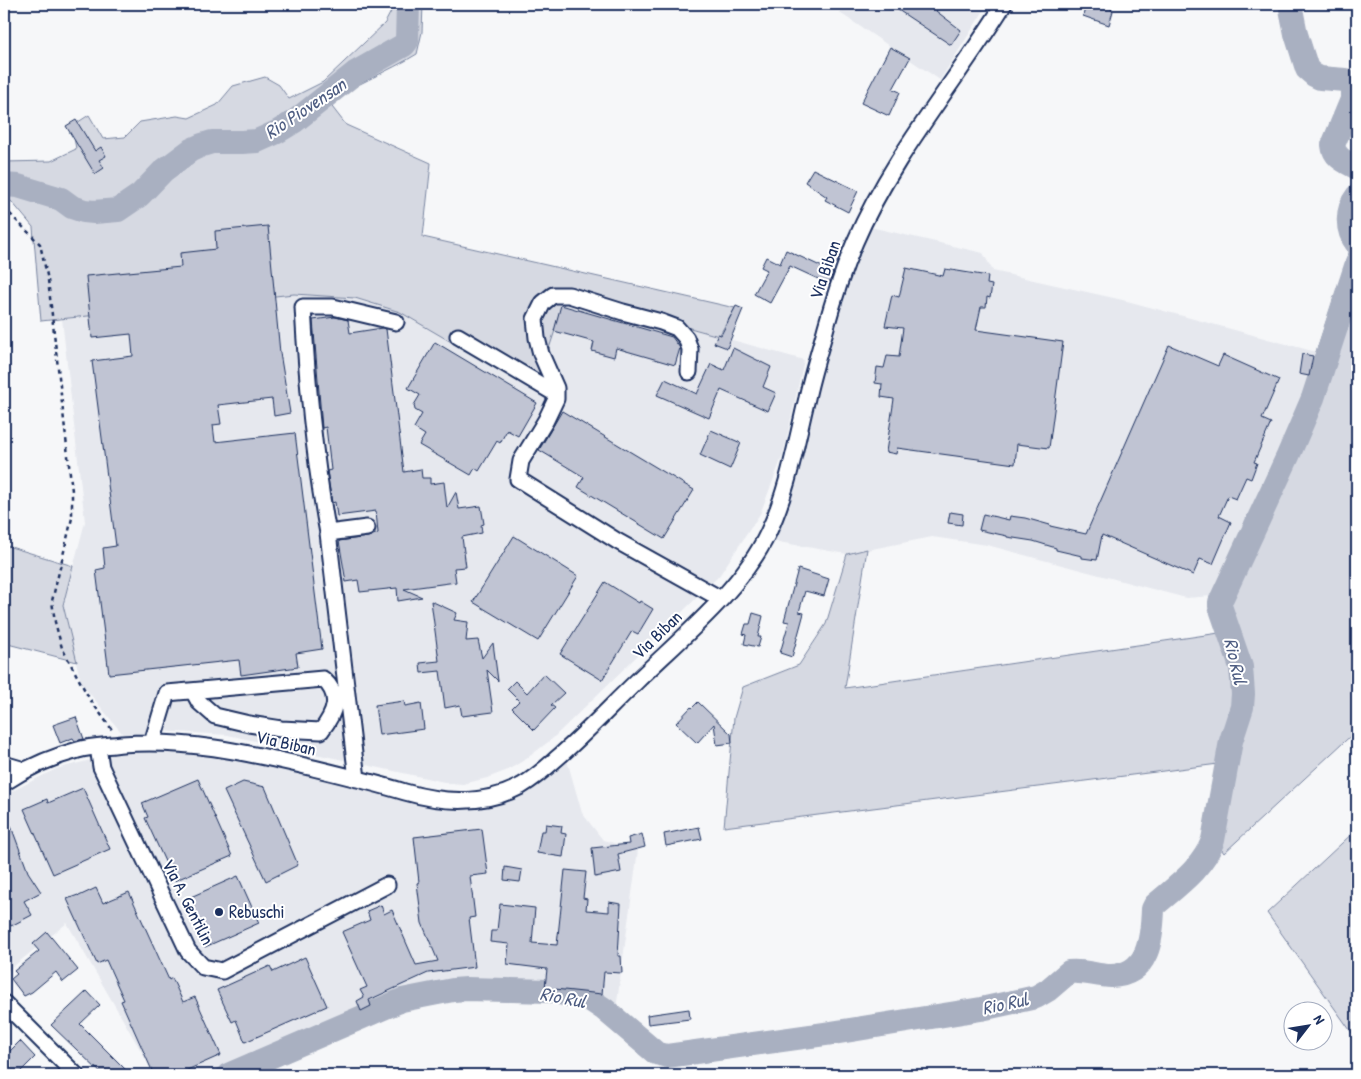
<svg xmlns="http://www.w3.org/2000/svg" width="1361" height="1079" viewBox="0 0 1361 1079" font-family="'Patrick Hand',sans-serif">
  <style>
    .built { fill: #e6e8ee }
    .green { fill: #d6d9e2; stroke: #7884a0 }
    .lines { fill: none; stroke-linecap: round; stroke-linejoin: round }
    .river { stroke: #a9b0c1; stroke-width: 24 }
    .building { fill: #c0c4d3; stroke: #1b2f5e }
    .minor-casing { stroke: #1b2f5e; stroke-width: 19 }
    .path { stroke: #1b2f5e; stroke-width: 2.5; stroke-dasharray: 4 4; stroke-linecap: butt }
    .minor { stroke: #fff; stroke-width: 15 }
    .poi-dot { fill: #1b2f5e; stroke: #fff; stroke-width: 2 }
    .labels { text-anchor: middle; stroke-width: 4; stroke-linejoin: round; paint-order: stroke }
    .street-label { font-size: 18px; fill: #1b2f5e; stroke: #fff }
    .poi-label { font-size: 18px; fill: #1b2f5e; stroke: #fff; text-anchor: start }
    .water-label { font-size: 19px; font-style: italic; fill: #4d5c81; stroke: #fff }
  </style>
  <rect width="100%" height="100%" fill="#f6f7f9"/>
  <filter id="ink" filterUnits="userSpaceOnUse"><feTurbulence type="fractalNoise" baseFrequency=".02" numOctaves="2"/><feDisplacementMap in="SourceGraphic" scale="10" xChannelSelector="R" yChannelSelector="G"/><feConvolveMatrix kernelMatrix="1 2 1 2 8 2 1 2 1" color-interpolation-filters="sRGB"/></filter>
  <g filter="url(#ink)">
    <!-- built -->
    <path class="built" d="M844,4H988L940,80L840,13Z
      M866,226L983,253L993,271L1127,301L1316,352L1304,397L1278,456L1212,596L1186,598L987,545L932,537L847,554L767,540L778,522L801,460L835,317Z
      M294,294L355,298L400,312L567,294L804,360L783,455L760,514L719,576L552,739L526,759L508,770L487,778L463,784L449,783L228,735L158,731L142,737L130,743L81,683L63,605L85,522L62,319Z
      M159,751L225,754L395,793L492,797L565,753L582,813L603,840L638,850L613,1031L585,1008L568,1003L551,1000L468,997L452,998L400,1010L248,1075H155L67,923L4,974V795L56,769L110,755Z"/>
    <!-- green -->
    <path class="green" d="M395,4H423L422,32L417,54C388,72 356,83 329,103L346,125L431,163L423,237L735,308L719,336L567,294L535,391L400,312L355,298L294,294L41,321L33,227L12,202L4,198V162L51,161L76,149L72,126L89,115L103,139L125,137L140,122L177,116L189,118L217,105L233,86L265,77L279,85L289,99L323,82L385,23Z
      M1357,229V730L1224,853L1209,832L1234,762L724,827L734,718L743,687L799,665L826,624L847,554L867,549L845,688L1226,632L1223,620L1212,596L1278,456L1304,397L1315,355Z
      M4,545L73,566L63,605L77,662L4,643Z
      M1357,829V1040L1267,913Z"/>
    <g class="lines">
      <!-- river -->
      <path class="river" d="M1290,4L1296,34L1307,69L1314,75L1320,78L1345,80L1353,86V97L1333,145C1334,158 1347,162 1357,168
        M4,185L18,186L61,199L72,207L84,211L94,212L118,210L140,195L163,171L191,150L202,145L212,142H242L257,141L277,132L295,121L355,73L404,45L407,41L408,4
        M1357,196C1346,210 1346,230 1357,244
        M228,1075L402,1000L453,990L467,989L549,991L589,999L604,1009L656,1053L667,1056L832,1033L981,1009L1036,997L1048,990L1069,972C1083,970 1097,976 1111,976C1149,975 1152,938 1153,909L1155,905C1177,886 1203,868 1213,840L1231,741L1242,707L1243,694L1241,667L1220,606V602L1288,456L1313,398L1357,263"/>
    </g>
    <!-- building -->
    <path class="building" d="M889,4H941L936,11L961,30L951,45Z
      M1086,4H1114L1111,10L1113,11L1109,25L1083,16Z
      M890,47L910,58L893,89L900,92L889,116L861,103Z
      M76,120L95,151L101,147L106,156L99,160L104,168L95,174L66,126Z
      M813,169L858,191L848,212L825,200L827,197L805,182Z
      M268,226L280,353L290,413L274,416L272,399L218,405L221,424L213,425L215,442L295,433L322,649L296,653L298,667L241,675L239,660L109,674L96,570L105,568L103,548L116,546L92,361L133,356L131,334L92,338L86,276L181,267L180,253L216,249L215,231Z
      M786,250L833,272L829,284L790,266L770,303L754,294L767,270L761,267L766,257L780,264Z
      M906,268L943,276L945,269L988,276L987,284L992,285L990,298L987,297L986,307H981L976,330L1063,342L1049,448L1017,444L1015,464L897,448L896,454L886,452L894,399L881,397L882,384L875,383L877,367L884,368L887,356L899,357L903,328L885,326L892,295L899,297Z
      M561,305L672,337L680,348L675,365L616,348L614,357L592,351L594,342L554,331Z
      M736,306L743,309L727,348L714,343L718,334L721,335Z
      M335,317L348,320L350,333L382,328L386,329L404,472L421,469L422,478H430V484L444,482L447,508L456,492L459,509L481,506L484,524L481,525L482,533L462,537L466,567L454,568L456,582L404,589L422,597L398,601L397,588L360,592L358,580L346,582L339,541L368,537L378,533L376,511L337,516L335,502L332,503L327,471L331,470L326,427L322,428L313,320Z
      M435,342L537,403L518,436L507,430L500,443L497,441L479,471L475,468L471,475L419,445L425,435L414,428L422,414L415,410L414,405L420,395L408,388Z
      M1169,345L1218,366L1223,355L1279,380L1262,419L1271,423L1254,462L1257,463L1251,479L1246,477L1236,499L1228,496L1219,516L1231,522L1213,564L1200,559L1193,575L1102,535L1097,560L1082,558V556L1056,550V548L1033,541L1007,537V536L979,530L983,514L1009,520L1010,516L1025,518L1050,525V526L1086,534Z
      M733,348L771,367L763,387L776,393L768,411L721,390L709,418L657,395L665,379L697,394L711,364L724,370Z
      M1302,354L1313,356L1309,376L1299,374Z
      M562,411L694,490L664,539L578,487L584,477L539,450Z
      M711,430L741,443L730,469L700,455Z
      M950,512L963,514L962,525L948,523Z
      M514,536L578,576L538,641L473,602Z
      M798,569L829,579L824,596L805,591L799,612L804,613L792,657L780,653L789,622L784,621Z
      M605,582L639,603L640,601L653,609L638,634L632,631L602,680L560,654Z
      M431,601L457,613L454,620L468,622L466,641L478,640L482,658L493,643L498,681L487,670L493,712L462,716L460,705L445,708L440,671L421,673L420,663L439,661Z
      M753,613L763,616L758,637H761L758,647L744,644L746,635L743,634L746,624H750Z
      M544,674L564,693L551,705L555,708L534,730L512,708L519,701L507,689L515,681L527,693Z
      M404,701L405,706L421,703L424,729L379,735L375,705Z
      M698,702L731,734L732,743L717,745L714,724L697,743L676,723L691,707L692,708Z
      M76,717L84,739L75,741L73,738L60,743L53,725Z
      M198,779L232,856L174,881L145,818L148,817L142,803Z
      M243,782L265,787L298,865L266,881L224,791Z
      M83,788L110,849L53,874L24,809L47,799L48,803Z
      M4,810H5L28,872L41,892L24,901L32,915L11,926L4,914Z
      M546,824L562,826L561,833L566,834L563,857L537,853L541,831H545Z
      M699,827L702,839L666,846L664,834Z
      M482,829L488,874L470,876L475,917L469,918L475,967L428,973L369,1000L371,1006L361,1011L357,1001L364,997L360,990L367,987L342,932L370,920L367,911L381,905L384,914L392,910L416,965L438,961L422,923L417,883L419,882L414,837Z
      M642,834L645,847L618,854L621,872L595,877L592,848L629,844L628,838Z
      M505,867L522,870L520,882L504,880Z
      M565,870L586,872L583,898L587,899L586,910L609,912V902L621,904L618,956H621L622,973L604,972L602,994L545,988L547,969L507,964L509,944L490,942L491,931H497L500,904L535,908L532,943L557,945Z
      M238,876L259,923L205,947L184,900Z
      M96,888L103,903L129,892L169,980L172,978L183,1002L195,997L221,1055L176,1075H154L121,1001L124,1000L106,960L97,964L67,899L78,895L79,896Z
      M47,932L78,970L63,982L56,972L32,992L24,996L11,979L17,974L14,971L39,951L33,944Z
      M305,957L327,1006L245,1042L236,1020L232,1022L217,990L270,966L273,972Z
      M87,991L100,1005L80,1024L131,1075H103L51,1025Z
      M689,1009L690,1019L648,1024L647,1015Z
      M20,1041L35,1057L17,1075H4V1057Z"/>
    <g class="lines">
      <!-- minor casing -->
      <g class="minor-casing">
        <path id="minor" d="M458,336L556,394
          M689,372L690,349L686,338L677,328L661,322L623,312L569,295H553L543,303L535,319L537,338L541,354L556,388V399L546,420L521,461L518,479L617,541L721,599
          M328,533C314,459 307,383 303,307H333L396,322
          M152,743L167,693L323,679C342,696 335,713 321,731L281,729L249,724L215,716L199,702L193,691
          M98,747L101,767L188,951L203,967L222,971L387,885
          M4,764L24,770
          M357,779L328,533L367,528
          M4,783C26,768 52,757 78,750C92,746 107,746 122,744C184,739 245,752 305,766C338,774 372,782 405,792C443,803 485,805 521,786C533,779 545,769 556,759C584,735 609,708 636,682C680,639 742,589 768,533C788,491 796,443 807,398C812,374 820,350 826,327C834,298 843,270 855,242C892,156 955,83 1004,4
          M4,1003L76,1075"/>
      </g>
      <!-- path -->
      <path class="path" d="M4,208L40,244L48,280L72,491V518L52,601L55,622L62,648L89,698L113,731"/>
      <!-- minor -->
      <use href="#minor" class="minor"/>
    </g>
  </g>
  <!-- markers -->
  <circle class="poi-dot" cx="219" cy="912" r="5"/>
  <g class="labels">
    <!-- street labels -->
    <g class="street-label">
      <text transform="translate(825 270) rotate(-71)" y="6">Via Biban</text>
      <text transform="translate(657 635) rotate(-44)" y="6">Via Biban</text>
      <text transform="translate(286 743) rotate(13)" y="6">Via Biban</text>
      <text transform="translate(188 902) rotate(63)" y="6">Via A. Gentilin</text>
    </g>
    <!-- poi labels -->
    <g class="poi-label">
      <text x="229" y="918">Rebuschi</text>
    </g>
    <!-- water labels -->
    <g class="water-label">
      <text transform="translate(305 108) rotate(-34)" y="7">Rio Piovensan</text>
      <text transform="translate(1236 661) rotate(77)" y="7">Rio Rul</text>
      <text transform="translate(563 997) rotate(11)" y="7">Rio Rul</text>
      <text transform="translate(1005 1003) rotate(-12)" y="7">Rio Rul</text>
    </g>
  </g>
  <!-- margin -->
  <rect width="1361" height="1079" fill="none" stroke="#fff" stroke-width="20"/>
  <rect x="10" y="10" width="1341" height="1059" fill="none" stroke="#1b2f5e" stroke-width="2" filter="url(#ink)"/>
  <!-- north arrow -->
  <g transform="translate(1308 1026) rotate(59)"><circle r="24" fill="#ffffff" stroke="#a4acbf"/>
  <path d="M0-4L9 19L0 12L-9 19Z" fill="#1b2f5e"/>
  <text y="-8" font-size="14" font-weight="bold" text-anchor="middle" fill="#1b2f5e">N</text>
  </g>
</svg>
